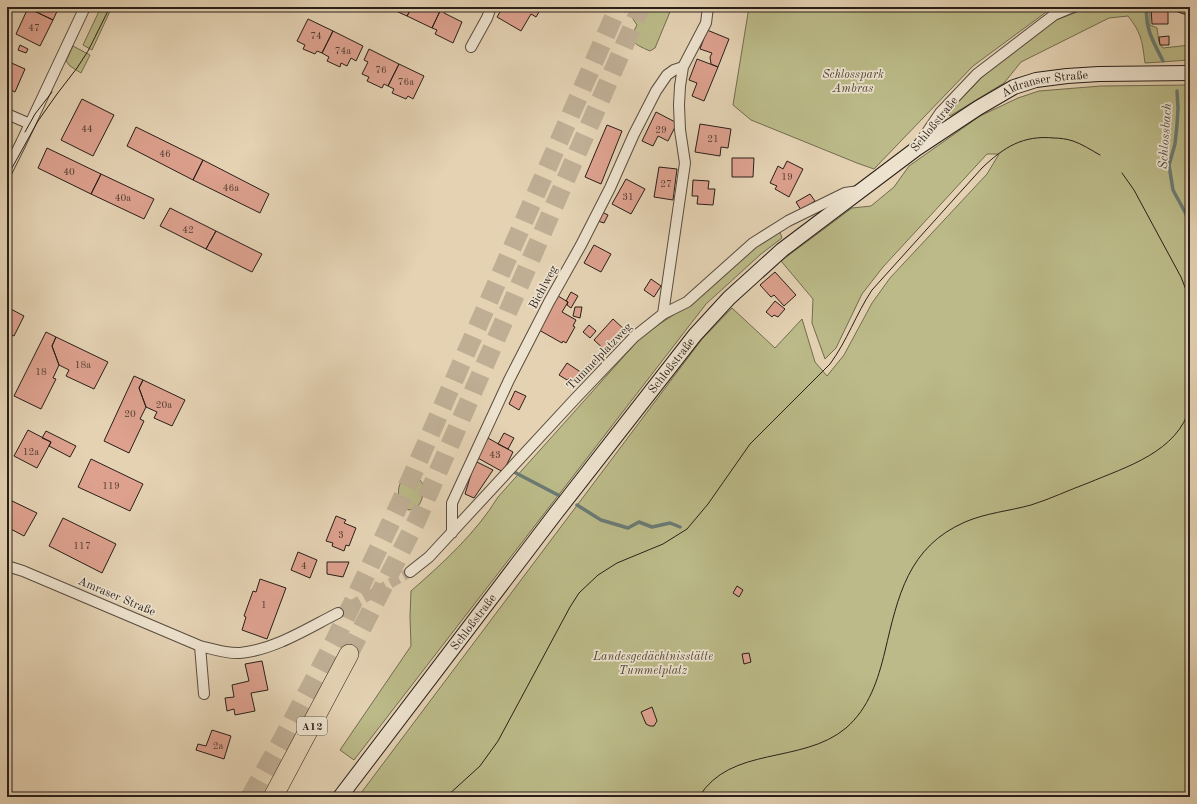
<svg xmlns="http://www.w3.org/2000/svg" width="1197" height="804" viewBox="0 0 1197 804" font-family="'Old Standard TT',serif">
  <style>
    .green { fill: #bbba88; stroke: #726c50 }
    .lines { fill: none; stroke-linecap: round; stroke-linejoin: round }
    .stream { stroke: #6a7a74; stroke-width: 3.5 }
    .building { fill: #dda18e; stroke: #291f18 }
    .minor-tunnel { stroke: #bfae94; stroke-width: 10; stroke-dasharray: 10 5; stroke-linecap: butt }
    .motorway-tunnel { stroke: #bfae94; stroke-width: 19; stroke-dasharray: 19 10; stroke-linecap: butt }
    .minor-casing { stroke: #584c3f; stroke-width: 12 }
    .secondary-casing { stroke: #291f18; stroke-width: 16 }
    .motorway-casing { stroke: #291f18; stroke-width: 20 }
    .minor { stroke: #ede2ce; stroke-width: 10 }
    .secondary { stroke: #ede2ce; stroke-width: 14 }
    .motorway { stroke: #e4d2b3; stroke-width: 19 }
    .tram { stroke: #291f18; stroke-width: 1 }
    .labels { text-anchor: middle; stroke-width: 3.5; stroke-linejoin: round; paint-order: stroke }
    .number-label { font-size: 10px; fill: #564036 }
    .shield { fill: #ede2ce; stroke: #645a4f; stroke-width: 1 }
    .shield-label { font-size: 11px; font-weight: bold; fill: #291f18 }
    .park-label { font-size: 12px; font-style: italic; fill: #4e4634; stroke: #ede2ce }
    .street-label { font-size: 12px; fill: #291f18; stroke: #ede2ce }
    .water-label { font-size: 13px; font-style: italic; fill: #4a4d46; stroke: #ede2ce }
  </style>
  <rect width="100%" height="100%" fill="#e4d2b3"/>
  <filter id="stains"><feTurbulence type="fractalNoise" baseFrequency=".005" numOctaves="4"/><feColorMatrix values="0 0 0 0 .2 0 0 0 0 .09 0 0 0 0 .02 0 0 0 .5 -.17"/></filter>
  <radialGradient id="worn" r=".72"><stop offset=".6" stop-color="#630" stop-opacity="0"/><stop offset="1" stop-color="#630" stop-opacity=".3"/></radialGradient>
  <!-- green -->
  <path class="green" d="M101,7H112L92,50L83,45Z
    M634,7H672L655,48L650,51C634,44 628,42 637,25L631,16Z
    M749,7H1053L973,66L874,169L857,163L751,120L733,105Z
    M1090,7H1150V25L1157,28L1159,42L1163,48L1190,45V60L1145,63C1142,41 1142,34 1128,16L1109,18L1021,62L1004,83L950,116L948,113L982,77L1056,20Z
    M73,46L90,55L81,73L70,66L66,61Z
    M1190,85V797H358L702,339L732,308L775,348L802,319L815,362L827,376L844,355L872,303L890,278L987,174L999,154H987L883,267L862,294L836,348L825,359L812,323L813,299L781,261L852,208L871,206L894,187L909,166L980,116L1018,98L1039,91L1101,86Z
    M780,232L782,238L761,254L706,304L354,760L340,750L411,646L410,616L411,591C443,563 476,533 498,497L643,335L687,306L753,248Z
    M409,474C422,478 426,485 422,498C420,506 416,509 408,510L404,501L399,498C397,488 400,479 409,474Z"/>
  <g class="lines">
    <!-- stream -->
    <path class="stream" d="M1147,7C1144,27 1154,43 1163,61
      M1177,91L1178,108L1177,125L1175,144L1169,165L1173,190L1186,214L1190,228
      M514,472L558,495
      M577,505L601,520L628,528L639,522L652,527L670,523L680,527"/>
  </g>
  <!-- building -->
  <path class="building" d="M29,7H59L53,20L28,8Z
    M387,7H412L407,16Z
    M412,7H438L441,9L432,28L407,16Z
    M503,7H542L536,17L531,14L521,31L497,17Z
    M1151,7H1168V24H1152Z
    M1180,7H1190V16L1178,12Z
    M28,8L53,20L40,46L16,34Z
    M441,9L445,11L444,13L462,22L453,43L435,34L437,30L432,28Z
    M308,19L333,31L322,53L317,51L315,54L303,49L305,45L297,41Z
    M707,30L729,39L718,67L711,64L710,57L712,53L700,49Z
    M333,31L363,46L356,61L351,58L347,66L341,63L340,67L327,61L329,57L322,53Z
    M1169,36V45H1160L1159,37Z
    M20,45L28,49L26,53L18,50Z
    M369,49L399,64L388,86L384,84L382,88L367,81L369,77L362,74L368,62L364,60Z
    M697,59L718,67L704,101L692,96L697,83L689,80Z
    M7,61L25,69L15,92L7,88Z
    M399,64L424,76L413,99L408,96L406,99L392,93L394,89L388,86Z
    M82,99L114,115L93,156L61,140Z
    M656,112L677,123L668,141L658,136L653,146L642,141Z
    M700,124L731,129L728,148L721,147L720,156L695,152Z
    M607,125L622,131L601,184L585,177Z
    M136,127L203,160L193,180L127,146Z
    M47,148L101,174L91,194L38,168Z
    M732,158H754L753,177H732Z
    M203,160L269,194L260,213L193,180Z
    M787,161L803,169L789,197L775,189L777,186L770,183L778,166L783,169Z
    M659,167L677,169L673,200L654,197Z
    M101,174L154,199L144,219L91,194Z
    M626,179L645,189L631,214L612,204Z
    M693,180L709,181L708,189H715L713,205L697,204L698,196H692Z
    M810,194L815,201L801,210L796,202Z
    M170,208L216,231L206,249L160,226Z
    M602,212L608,215L604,223L598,221Z
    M216,231L262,254L252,272L206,249Z
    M594,245L611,254L601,272L584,263Z
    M775,272L796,295L784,306L774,295L771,297L760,285Z
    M651,279L661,286L654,297L644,290Z
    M571,292L578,296L571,308L567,305L568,302L566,301Z
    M558,296L568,302L562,312L576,320L573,326L575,327L566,343L563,341L562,343L539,330Z
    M775,301L785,309L778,317L774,315L772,317L766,312Z
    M7,307L24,316L14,336L7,333Z
    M575,307H582L580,318L573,316Z
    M613,319L626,331L607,352L594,340Z
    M589,325L596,331L590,338L583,332Z
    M46,332L56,337L52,346L59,365L53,378L56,379L41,409L14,396Z
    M56,337L108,362L94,389L66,376L69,370L59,365L52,346Z
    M567,363L582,373L575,382L569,378L567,380L559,375Z
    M134,376L143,380L139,388L146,407L140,419L144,421L129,453L104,441Z
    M143,380L185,400L172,426L154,418L157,412L146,407L139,388Z
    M515,391L526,396L519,410L509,404Z
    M28,430L51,442L37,468L14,456Z
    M46,431L76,446L70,457L49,446L51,442L42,438Z
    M504,433L514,438L508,449L498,444Z
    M486,437L513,452L503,472L476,457Z
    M91,459L143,484L130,511L78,487Z
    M477,462L493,470L474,498L465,494L472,471Z
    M7,499L10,500L37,513L24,536L7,527Z
    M336,516L346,520L344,523L356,528L349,546L346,545L344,551L332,546L333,543L326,541Z
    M63,518L116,544L102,573L49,546Z
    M298,552L317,560L310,578L291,570Z
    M327,562H349L343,577L327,574Z
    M260,579L286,588L267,639L242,630L246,617L244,616L253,591L256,592Z
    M737,586L743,590L739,597L733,593Z
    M749,653L751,662L744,664L742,654Z
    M262,661L268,690L251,693L255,711L235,715L234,709L227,711L225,698L234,697L232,685L249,681L245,664Z
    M652,707L657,721L654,726H650L646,724L641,712Z
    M212,730L231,736L224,759L196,750L198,744L206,746Z"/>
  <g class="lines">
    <!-- minor-tunnel -->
    <path class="minor-tunnel" d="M338,613L410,572"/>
    <!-- motorway-tunnel -->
    <path class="motorway-tunnel" d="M349,654L417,520L641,7
      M250,797L282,740L335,640L400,503L618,7"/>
    <!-- minor casing -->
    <g class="minor-casing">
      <path id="minor" d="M471,47L487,18L491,7
        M7,114L30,124
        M919,144L940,113L977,74L1054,15L1073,7
        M7,171L21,143L85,7
        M663,314L685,163L680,130L679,105L680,86L683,67L706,23L708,7
        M452,533V503L509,380L549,302L581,245L610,188L634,134L656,91L667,75L674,70L683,67
        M7,566L23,571L200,646C213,649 227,654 240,653C274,650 308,628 338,613
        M410,572L429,557L574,400L634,337L663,314L687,302L753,243L788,221L845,193L859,191
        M200,646L204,694"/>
    </g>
    <!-- secondary casing -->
    <g class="secondary-casing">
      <g id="secondary">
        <path id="s1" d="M340,797L556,513L695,335L729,298L782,250L916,149L978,108L1014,87L1036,80L1067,76L1099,74L1190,73"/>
      </g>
    </g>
    <!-- motorway casing -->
    <g class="motorway-casing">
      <path id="motorway" d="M273,797L349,654"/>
    </g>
    <!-- minor -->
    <use href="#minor" class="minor"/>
    <!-- secondary -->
    <use href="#secondary" class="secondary"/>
    <!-- motorway -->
    <use href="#motorway" class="motorway"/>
    <!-- tram -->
    <path class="tram" d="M25,132L35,114L52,92
      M1122,173L1134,190L1181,277L1190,300
      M7,177L38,121L57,94L77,68L88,51L110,7
      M446,797L480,766L498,741L570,607L579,593L598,575L617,563L663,544L687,529L708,504L750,444L830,364C847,341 856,314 872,290L982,168C1004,147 1023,135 1054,138C1060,138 1067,139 1073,141C1082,144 1091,150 1100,155
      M699,797C730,745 802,765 846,728C869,708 878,680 885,651C898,596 908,547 965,522C986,513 1009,511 1031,505C1050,499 1069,490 1088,483C1126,467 1178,452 1190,407"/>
  </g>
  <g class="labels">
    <!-- number labels -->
    <g class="number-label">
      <text x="34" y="31">47</text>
      <text x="316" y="39">74</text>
      <text x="343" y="54">74a</text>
      <text x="381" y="73">76</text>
      <text x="406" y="85">76a</text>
      <text x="87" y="132">44</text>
      <text x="661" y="133">29</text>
      <text x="713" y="142">21</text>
      <text x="165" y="157">46</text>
      <text x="69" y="175">40</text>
      <text x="787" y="180">19</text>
      <text x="666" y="187">27</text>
      <text x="231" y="191">46a</text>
      <text x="628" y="200">31</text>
      <text x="123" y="201">40a</text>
      <text x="188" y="233">42</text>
      <text x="83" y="368">18a</text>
      <text x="41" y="375">18</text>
      <text x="164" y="408">20a</text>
      <text x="130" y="417">20</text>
      <text x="31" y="455">12a</text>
      <text x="495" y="458">43</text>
      <text x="111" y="489">119</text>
      <text x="341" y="538">3</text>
      <text x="82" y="549">117</text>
      <text x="304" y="569">4</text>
      <text x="264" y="608">1</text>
      <text x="218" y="749">2a</text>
    </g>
    <!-- shield labels -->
    <rect class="shield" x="297" y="717" width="30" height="18" rx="3"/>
    <g class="shield-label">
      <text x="312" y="730">A12</text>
    </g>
    <!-- park labels -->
    <g class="park-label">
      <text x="853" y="78">Schlosspark<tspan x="853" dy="14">Ambras</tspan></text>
      <text x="653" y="660">Landesgedächtnisstätte<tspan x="653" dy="14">Tummelplatz</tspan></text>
    </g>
    <!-- street labels -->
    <g class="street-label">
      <text dy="4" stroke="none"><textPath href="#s1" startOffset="1019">Aldranser Straße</textPath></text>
      <text transform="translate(934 124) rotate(-51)" y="4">Schloßstraße</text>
      <text transform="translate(543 287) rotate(-62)" y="4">Bichlweg</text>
      <text transform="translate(599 356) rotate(-46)" y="4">Tummelplatzweg</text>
      <text dy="4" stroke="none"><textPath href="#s1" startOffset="544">Schloßstraße</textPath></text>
      <text transform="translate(117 596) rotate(23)" y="4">Amraser Straße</text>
      <text dy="4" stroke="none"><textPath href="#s1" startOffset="220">Schloßstraße</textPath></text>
    </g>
    <!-- water labels -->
    <g class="water-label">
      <text transform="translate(1164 136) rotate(-86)" y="5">Schlossbach</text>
    </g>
  </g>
  <!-- margin -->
  <rect width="1197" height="804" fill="none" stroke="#e4d2b3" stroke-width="24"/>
  <rect x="8" y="8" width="1181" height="788" fill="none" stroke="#291f18" stroke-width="2"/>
  <rect x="12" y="12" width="1173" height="780" fill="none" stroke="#291f18"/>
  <rect width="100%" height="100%" filter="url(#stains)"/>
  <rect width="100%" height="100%" fill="url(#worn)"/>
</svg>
